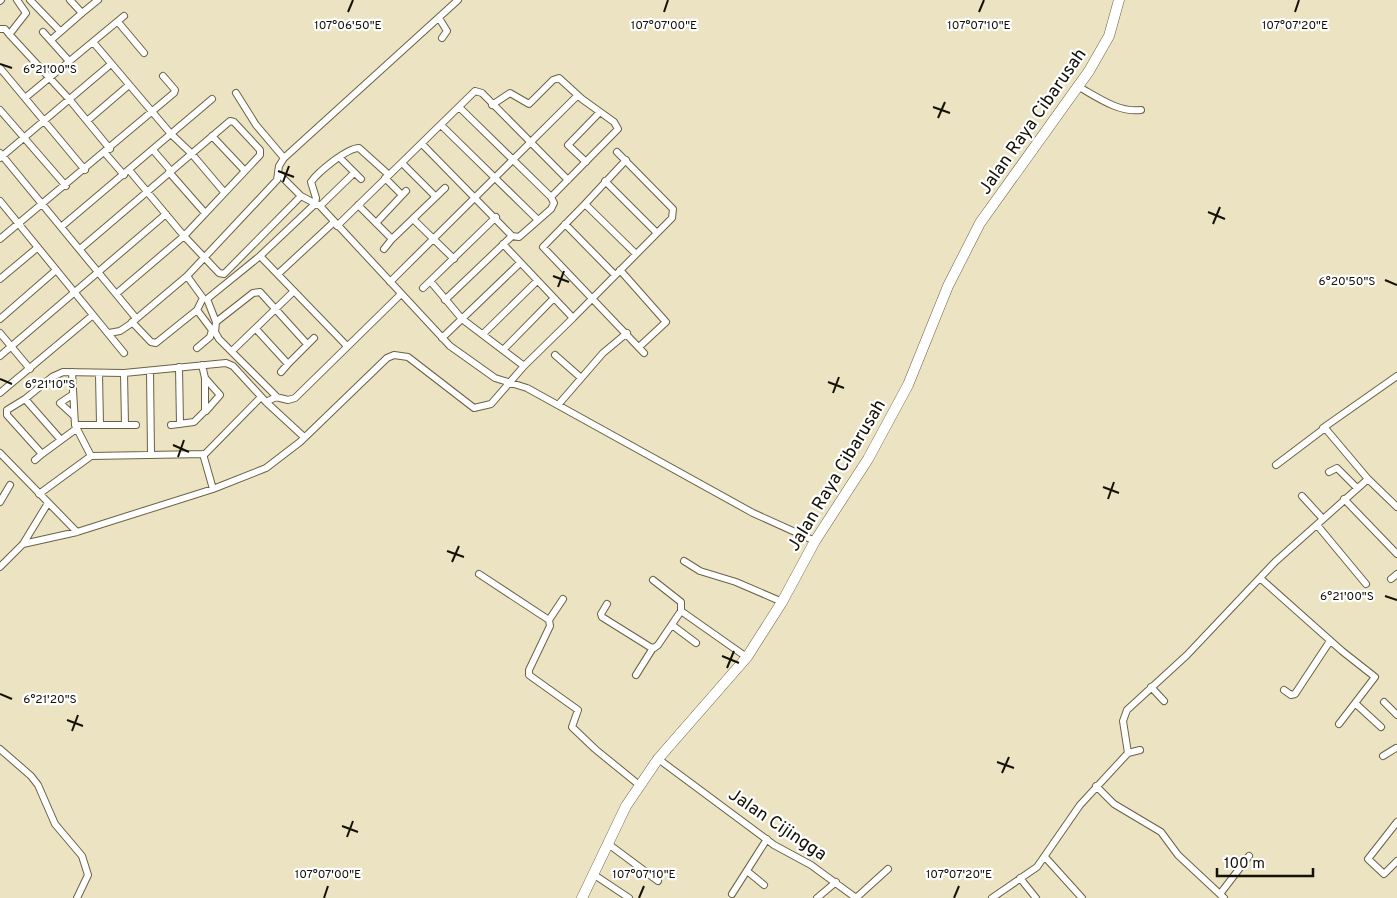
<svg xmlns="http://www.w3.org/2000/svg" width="1397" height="898" viewBox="0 0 1397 898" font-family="Overpass,sans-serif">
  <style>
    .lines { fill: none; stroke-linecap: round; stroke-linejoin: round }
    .street-casing { stroke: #6a6244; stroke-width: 8 }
    .primary-casing { stroke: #6a6244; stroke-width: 11 }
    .street { stroke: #fff; stroke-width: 6 }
    .primary { stroke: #fff; stroke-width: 10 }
    .ticks { fill: none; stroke: #131005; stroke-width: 2 }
    .labels { text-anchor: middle; stroke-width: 4.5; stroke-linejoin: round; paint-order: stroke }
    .street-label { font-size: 18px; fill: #131005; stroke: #fff }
    .ticks-label { font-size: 12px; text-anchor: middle; fill: #131005; stroke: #fff; stroke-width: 4.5; stroke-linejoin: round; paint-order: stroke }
  </style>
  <rect width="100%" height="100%" fill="#ebe3c2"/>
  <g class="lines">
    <!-- street casing -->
    <g class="street-casing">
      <path id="street" d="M30,0L60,31
        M0,1L1,0
        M82,13L98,0
        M439,18L447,31L442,38
        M118,22L144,53
        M0,29H5L9,34L69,99L110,149
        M12,31L26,13L17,0
        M43,32L69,61
        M51,40L82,13L70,0
        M93,42L171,134L191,153L224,192
        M0,68L85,170
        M1079,87C1097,97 1119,113 1141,110
        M236,93L256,125L284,158
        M25,98L124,16
        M459,107L551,197
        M0,110L66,186
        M87,121L129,85
        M441,125L538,220
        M212,136L245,171
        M422,144L512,236L519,237L551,209L554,203L551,197L618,129L614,122L582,99L559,78L553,80L529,104L510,93L492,105
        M153,150L171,171
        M0,153L135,317
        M105,153L124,175
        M0,158L111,64
        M340,158L361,179
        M626,160L585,204L636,254
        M586,162L568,145L600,112
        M402,163L436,197
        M129,170L184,236L219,273L224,274L301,196L280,175
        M169,172L205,213
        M385,178L402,195
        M605,181L657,233
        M301,196L320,206L450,346L495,378L527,388L753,513L815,541
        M0,201L124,353
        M585,204L543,247L644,353
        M358,205L392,239L445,188
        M320,206L354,173
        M413,219L454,259
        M376,223L406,191
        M565,224L615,275
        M337,226L475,91L482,93L568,180
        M61,227L212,99
        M0,239L174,93L175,90L163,76
        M80,249L230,121L234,122L260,150V155L184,236L116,294
        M384,249L392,239
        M260,256L347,346
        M620,270L666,322L639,347
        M278,274L334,222
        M187,276L203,298L197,310L212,330L210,337L197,348
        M0,279L37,248
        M390,282L577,96
        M431,282L462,319L524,366
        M423,288L496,217
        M445,300L512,236
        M573,318L672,218L673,209L617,152
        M0,319L55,271
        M132,322L151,342L156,343L197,310
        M216,322L215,332L219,339L277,397
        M256,329L288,364L314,338
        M0,333L30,369
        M109,333L120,331L129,325L187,276L277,180L279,166L284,158L458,0
        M483,334L537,281
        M442,338L520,263
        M307,344L260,292L253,293L216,322L207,299L260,256L315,204L316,198L311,182C318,172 347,148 359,148L389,175
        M503,350L554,298
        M232,351L294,291
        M555,355L580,377
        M0,356L166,214
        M179,367L180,424
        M150,371L151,454
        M72,372L75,425L91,456
        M281,372L288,364
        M124,373L125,425
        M99,374L100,424
        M205,378L220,395L206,411
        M0,393L93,315
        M72,395L60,403L73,415
        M25,399L61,440
        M266,402L276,397L288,400L295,398L401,294
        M558,405L603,353L627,333
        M75,425H136
        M171,425L194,422L205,411V378L202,365
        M1323,428L1397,376
        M76,429L42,454L7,415V410L25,399L52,377L63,372L124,373L226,363L233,366L266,402L304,437
        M0,453L77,532
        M203,454L213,489
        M35,460L42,454
        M1276,465L1325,428L1368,479
        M1329,472L1337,468L1356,487
        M39,494L91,456L205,454L261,397
        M1302,496L1323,519
        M1344,499L1397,554
        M0,502L10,485
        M1317,525L1366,584
        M23,544L77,532L213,489L266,468L300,442L387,358L394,355L408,357L474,408L491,404L524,366L573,318L503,244
        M684,561L700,571L736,582L780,601
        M0,567L23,544L48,503
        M479,574L549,620L550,626L529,670V675L578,710L572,727L595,749L638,784
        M1260,578L1342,651L1375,677L1339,724
        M1391,579L1397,574
        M653,580L681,602V611
        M607,604L601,614L602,617L650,647L654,648L658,645L681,611L745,656
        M549,620L563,599
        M672,625L696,643
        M636,675L653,648
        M1151,687L1164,701
        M1284,690L1291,695L1295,694L1330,641
        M1384,702L1397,715
        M1356,704L1381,727
        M0,749L31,776L38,785L55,824L82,856L88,875L77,898
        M1128,753L1140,750
        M1383,756L1396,748
        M657,758L774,845L811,865L856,898
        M1096,786L1114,804L1161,832L1178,855L1224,898
        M1397,822L1368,859L1384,874L1397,861
        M607,843L658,881
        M1045,857L1082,898
        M747,871L764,885
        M593,874L629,898
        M1020,878L1036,898
        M732,894L767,839
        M1220,894L1249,856
        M817,898L836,882
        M856,898L888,869
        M992,898L1037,867L1080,805L1128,753L1123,721L1127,710L1187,655L1275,562L1368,479L1397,507"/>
    </g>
    <!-- primary casing -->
    <g class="primary-casing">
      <path id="primary" d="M582,898L626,806L658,759L747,657L782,602L815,541L868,459L908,385L948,286L980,223L1089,71L1109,36L1119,0"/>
    </g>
    <!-- street -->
    <use href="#street" class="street"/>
    <!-- primary -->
    <use href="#primary" class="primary"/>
  </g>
  <!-- ticks -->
  <path class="ticks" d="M348,12L353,0M664,12L668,0M979,12L984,0M1295,12L1299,0M0,64L12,68M933,107L950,113M938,118L945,102M278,171L294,177M283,182L289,166M1208,212L1225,219M1213,224L1220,207M553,276L569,282M1385,280L1397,285M558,287L564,271M0,379L12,384M828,382L844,388M833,393L839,377M173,445L189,452M178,457L184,440M1103,487L1119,493M1108,499L1114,482M447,551L464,557M452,562L459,546M1385,596L1397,600M722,656L739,663M727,668L734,651M0,694L12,699M67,720L83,726M72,731L78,715M997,762L1014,768M1002,773L1009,757M342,826L358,832M347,837L353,821M324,898L328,886M639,898L644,886M954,898L959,886"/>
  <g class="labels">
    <!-- street labels -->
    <g class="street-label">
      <text transform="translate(1032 121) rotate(-55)" y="6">Jalan Raya Cibarusah</text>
      <text transform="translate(836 475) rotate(-59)" y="6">Jalan Raya Cibarusah</text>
      <text transform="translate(778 824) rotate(34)" y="6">Jalan Cijingga</text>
    </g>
  </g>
  <g class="ticks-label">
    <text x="348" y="29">107°06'50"E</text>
    <text x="664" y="29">107°07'00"E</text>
    <text x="1295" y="29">107°07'20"E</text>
    <text x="979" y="29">107°07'10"E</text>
    <text x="50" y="73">6°21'00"S</text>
    <text x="1347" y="285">6°20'50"S</text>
    <text x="50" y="388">6°21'10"S</text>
    <text x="1347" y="600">6°21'00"S</text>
    <text x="50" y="703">6°21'20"S</text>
    <text x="328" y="878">107°07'00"E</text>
    <text x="644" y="878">107°07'10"E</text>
    <text x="959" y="878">107°07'20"E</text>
  </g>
  <!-- scale -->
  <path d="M1217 868v8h96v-8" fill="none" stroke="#131005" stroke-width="2.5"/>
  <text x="1224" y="868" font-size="15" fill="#131005" stroke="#ffffff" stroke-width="4" paint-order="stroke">100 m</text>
</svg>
